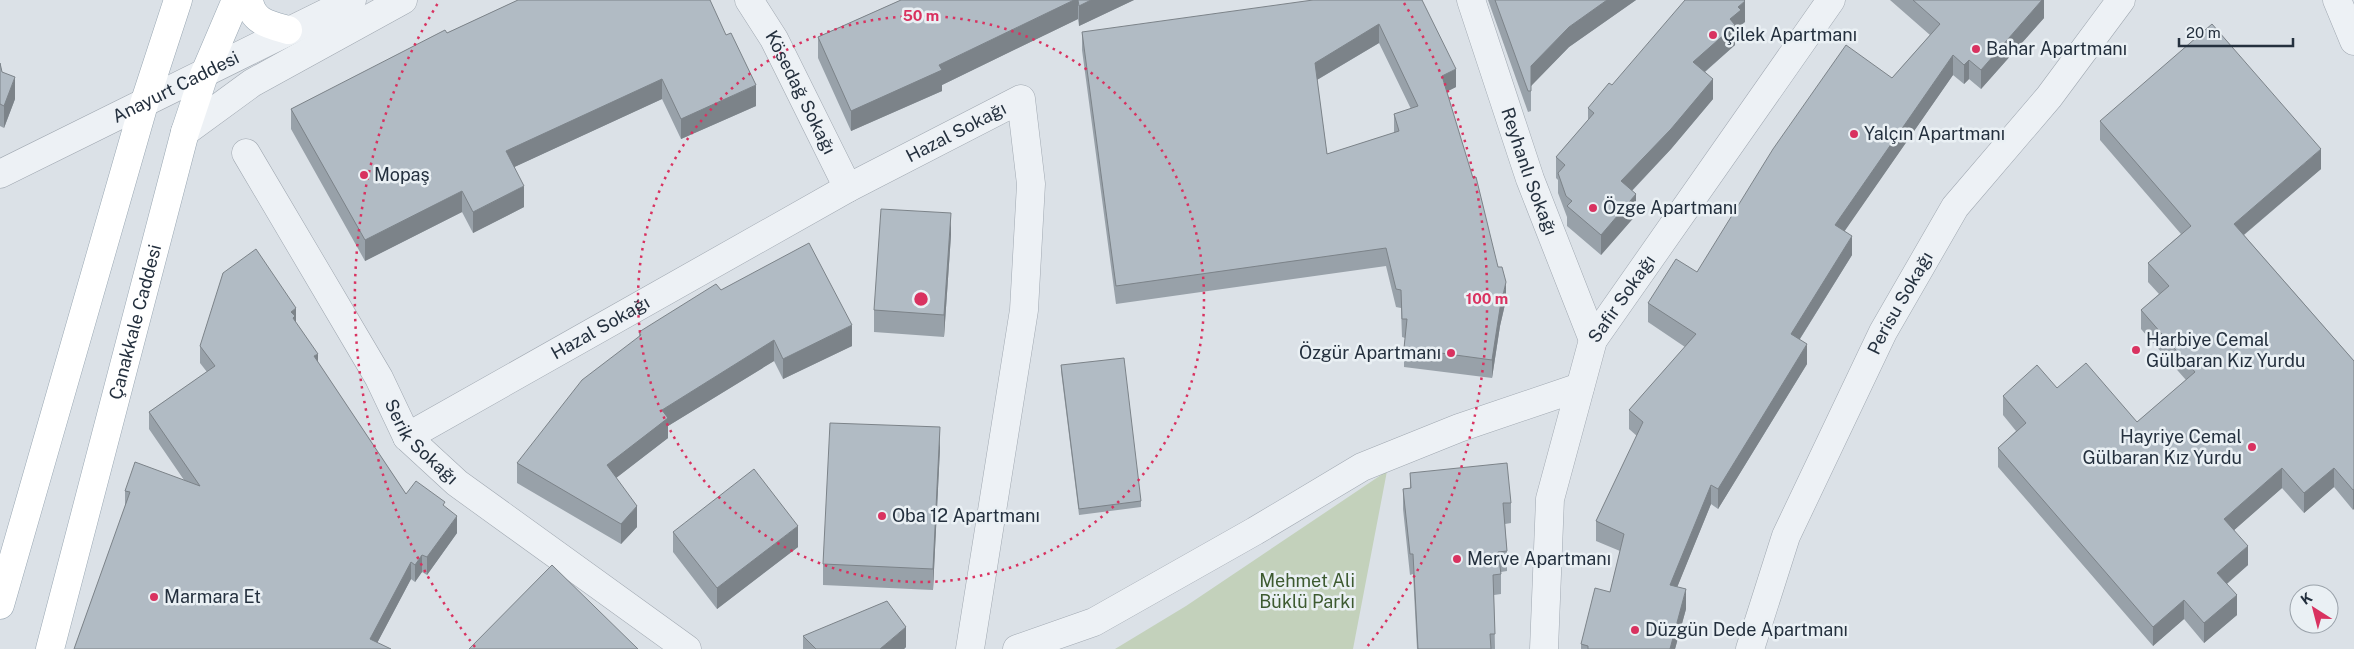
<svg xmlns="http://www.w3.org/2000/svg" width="2354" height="649" viewBox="0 0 2354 649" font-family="'Public Sans',sans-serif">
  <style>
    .green { fill: #c3d1bb }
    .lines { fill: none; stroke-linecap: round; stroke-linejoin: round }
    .minor-casing { stroke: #a0a8b1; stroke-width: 29 }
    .major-casing { stroke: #99a7b3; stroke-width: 29 }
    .minor { stroke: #edf1f5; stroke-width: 28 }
    .major { stroke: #fff; stroke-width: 28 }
    .wall { fill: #98a1a9; fill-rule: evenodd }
    .shaded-wall { fill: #7c8389 }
    .building { fill: #b1bbc4; stroke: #7c8389; fill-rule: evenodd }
    .ring { fill: none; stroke: #d93260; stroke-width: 2.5; stroke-dasharray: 2.5 5 }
    .poi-dot { fill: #d93260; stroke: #eaf0f4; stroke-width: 2 }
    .labels { text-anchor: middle; stroke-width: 5; stroke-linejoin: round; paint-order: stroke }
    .poi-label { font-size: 18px; fill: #24303e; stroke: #eaf0f4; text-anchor: start }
    .street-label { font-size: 18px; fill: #24303e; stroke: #eaf0f4 }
    .park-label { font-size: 18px; fill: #3d5a30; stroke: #eaf0f4 }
    .centre { fill: #d93260; stroke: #eaf0f4; stroke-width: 2.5 }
    .ring-label { font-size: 15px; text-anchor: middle; font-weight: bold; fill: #d93260; stroke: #eaf0f4; stroke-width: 5; stroke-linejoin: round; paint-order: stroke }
  </style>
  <rect width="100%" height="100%" fill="#dbe1e7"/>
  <!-- green -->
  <path class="green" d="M1387,471L1353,649H1115L1186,606Z"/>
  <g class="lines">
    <!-- minor casing -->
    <g class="minor-casing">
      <g id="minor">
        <path id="s1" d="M749,0L774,39L848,188"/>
        <path id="s2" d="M1471,0L1530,179L1593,340"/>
        <path d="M2337,0L2354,41"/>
        <path d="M185,132L252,83L403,0"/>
        <path id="s3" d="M246,153L379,378L407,437L457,483L687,649"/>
        <path id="s4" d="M0,174L352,0"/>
        <path id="s5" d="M407,437L848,188L1021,99L1031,184L1024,310L970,649"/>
        <path d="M1017,649L1094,622L1255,531L1362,467L1459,428L1580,387"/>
        <path id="s6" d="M1544,649L1550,499L1593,340L1831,0"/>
        <path id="s7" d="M1750,649L1786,536L1883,332L1955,207L2049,97L2121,0"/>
      </g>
    </g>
    <!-- major casing -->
    <g class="major-casing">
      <g id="major">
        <path d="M249,0C252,22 270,25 288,30"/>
        <path d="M0,605L144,104L178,0"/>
        <path id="s8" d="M50,649L185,132L204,75L236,0"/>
      </g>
    </g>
    <!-- minor -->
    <use href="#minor" class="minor"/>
    <!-- major -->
    <use href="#major" class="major"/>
  </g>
  <!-- wall -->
  <path class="wall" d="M518,0L756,106L681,139L662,99L514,167L524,207L473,233L462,212L365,261L291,129V109L447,33Z
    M901,0H1134L1079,26L1078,19L942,85V91L851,131L818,58V37Z
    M1422,0L1456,87L1446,92L1506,300L1500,326L1492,378L1404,367V348L1405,338L1402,337L1401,308L1396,307L1386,266L1116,304L1082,50V32ZM1379,43L1411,109L1394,114V133L1327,154L1317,80Z
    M1488,0H1636L1569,47L1531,86V111L1528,112Z
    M1890,0H2044V18L1981,89L1969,79L1964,84L1953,75L1844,231L1852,255L1800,339L1807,364L1718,509L1711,504L1677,587L1686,609L1675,649H1581V644L1610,592L1620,551L1596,541V521L1637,436L1629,429V410L1685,347L1648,322V303L1697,272L1892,78L1930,35Z
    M1745,22L1741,25V31L1735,36V45L1705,72L1713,99L1671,149L1632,191L1636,215L1601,255L1567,226V217L1558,193V180L1556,178V157L1588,120V108L1612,85Z
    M0,63L2,72L15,99L4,128L0,126Z
    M2100,121L2321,169L2244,235L2354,361L2353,510L2334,487L2304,513L2282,488L2234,530L2248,565L2227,584L2237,615L2204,643L2184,619L2153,646L1998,467V448L2016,431L2003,415V396L2057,388L2137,422L2186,380L2141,329V310L2159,294L2148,282V263L2181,234L2100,140Z
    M951,235L944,337L874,332V310Z
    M721,290L852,346L783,379L774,361L668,426V438L616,478L637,527L621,544L517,483V463L639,337V332Z
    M296,323L318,363L406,494L445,507L457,533L427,575L422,572L415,582L411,579L377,643L74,649L125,507V491L184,480L149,429V412L207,372L200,363V346Z
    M1061,365L1141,501V507L1079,515L1061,371Z
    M940,448L933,590L823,585V564Z
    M1410,473L1511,503V523L1505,524L1507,551V571L1501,572V594L1494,595L1495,649H1417L1413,574L1410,575L1403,509V489L1410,488Z
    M673,532L798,547L717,609L673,552Z
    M803,636L906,647L904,649H803Z"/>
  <!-- shaded-wall -->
  <path class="shaded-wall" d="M1074,0H1078V19L942,85V91L851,131V111L939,65Z
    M1091,0H1134L1079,26V6Z
    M1607,0H1636L1569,47L1531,86V66L1569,27Z
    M2042,0H2044V18L1981,89V70Z
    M1745,1V22L1741,25V31L1735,36V45L1693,82V62L1730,19L1738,7Z
    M1379,24V43L1315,81V63Z
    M1953,55V75L1835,245V225Z
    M1969,60V79L1964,84V65Z
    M1456,69V87L1442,94V76Z
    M15,77V99L4,128V106Z
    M662,79V99L506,171V151Z
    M1713,79V99L1671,149L1621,202V181Z
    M756,85V106L681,139V119Z
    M2321,149V169L2234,243V224Z
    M524,186V207L473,233V212Z
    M462,191V212L365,261V240Z
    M1636,194V215L1601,255V235Z
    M951,213V235L944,337V315Z
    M1852,236V255L1791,353V334Z
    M1506,282V300L1500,326L1492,378V360L1500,308Z
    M296,308V326L295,327L291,312Z
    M852,325V346L783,379V359Z
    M774,340V361L668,426V438L607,485V465L662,410Z
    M1807,344V364L1718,509V489Z
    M318,354V371L314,356Z
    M940,427V448L933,590V569Z
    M2282,468V488L2224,539V519Z
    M2334,468V487L2304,513V493Z
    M1711,485V504L1670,605V585Z
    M2354,489V509L2353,510V490Z
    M637,506V527L621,544V524Z
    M457,516V533L427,575V557Z
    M798,526V547L717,609V588Z
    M2248,546V565L2217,592V573Z
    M422,555V572L415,582V565Z
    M411,562V579L374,649L370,639Z
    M1686,589V609L1675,649H1670Z
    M2237,595V615L2204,643V623Z
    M2184,600V619L2153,646V627Z
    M906,627V647L904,649H880Z"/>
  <!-- building -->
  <path class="building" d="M518,0H710L726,35L731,33L756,85L681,119L662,79L506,151L524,186L473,212L462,191L365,240L291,109L445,30L447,33Z
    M901,0H1074L939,65L942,70L851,111L818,37Z
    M1078,0H1091L1079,6Z
    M1313,0H1422L1456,69L1442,76L1473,178L1476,177L1498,267H1502L1506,282L1500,308L1492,360L1404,348L1407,319H1402L1401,290L1396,289L1386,248L1116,286L1082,32ZM1379,24L1418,106L1394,114L1399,131L1327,154L1315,63Z
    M1495,0H1607L1569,27L1531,66V91H1528Z
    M1685,0H1744L1745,1L1738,7L1741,10L1730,19L1735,25L1693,62L1713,79L1671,129L1621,181L1636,194L1601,235L1567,206L1572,201L1566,196L1558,173L1565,165L1556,157L1594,113L1588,108L1609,83L1612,85Z
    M1913,0H2042L1981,70L1969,60L1964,65L1953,55L1835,225L1852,236L1791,334L1807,344L1718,489L1711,485L1670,585L1686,589L1670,649H1588V646L1581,644L1595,588L1610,592L1624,534L1596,521L1643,422L1629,410L1696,334L1648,303L1676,259L1697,272L1773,149L1846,45L1892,78L1940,24Z
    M2212,24L2321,149L2234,224L2354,361V489L2353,490L2334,468L2304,493L2282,468L2224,519L2248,546L2217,573L2237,595L2204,623L2184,600L2153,627L1998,448L2026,423L2003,396L2037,365L2057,388L2086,363L2137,422L2195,372L2141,310L2169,286L2148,263L2191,226L2100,121Z
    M0,63L2,72L15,77L4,106L0,104Z
    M881,209L951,213L944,315L874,310Z
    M809,243L852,325L783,359L774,340L662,410L668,418L607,465L637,506L621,524L517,463L582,380L641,335L639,332L716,284L721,290Z
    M256,249L296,308L291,312L295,316L293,318L318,354L314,356L406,494L416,481L445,502L443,505L457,516L427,557L422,555L415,565L411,562L370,639L391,649H74L130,492L125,491L135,462L200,486L149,412L215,366L200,346L223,273Z
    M1124,358L1141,501L1079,509L1061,365Z
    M830,423L940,427L933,569L823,564Z
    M1507,463L1511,503H1503L1507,551L1498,552L1501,574L1493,575L1495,634H1490L1491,649H1418L1413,554H1410L1403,489L1411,488L1410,473Z
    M754,469L798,526L717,588L673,532Z
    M552,565L638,649H469Z
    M887,601L906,627L880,649H816L803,636Z"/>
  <!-- distance rings -->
  <g class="ring">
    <circle cx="921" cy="299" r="283"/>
    <path d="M475 647A566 566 0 0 1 438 3M1404 3A566 566 0 0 1 1367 647"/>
  </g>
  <!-- markers -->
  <g class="poi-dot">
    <circle cx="1713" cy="35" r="5"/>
    <circle cx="1976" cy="49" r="5"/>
    <circle cx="1854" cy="134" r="5"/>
    <circle cx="364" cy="175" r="5"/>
    <circle cx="1593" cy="208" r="5"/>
    <circle cx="2136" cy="350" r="5"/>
    <circle cx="1451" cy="353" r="5"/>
    <circle cx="2252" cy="447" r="5"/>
    <circle cx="882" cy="516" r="5"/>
    <circle cx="1457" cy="559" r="5"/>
    <circle cx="154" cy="597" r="5"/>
    <circle cx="1635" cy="630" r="5"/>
  </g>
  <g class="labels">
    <!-- poi labels -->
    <g class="poi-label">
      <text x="1723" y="41">Çilek Apartmanı</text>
      <text x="1986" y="55">Bahar Apartmanı</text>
      <text x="1864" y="140">Yalçın Apartmanı</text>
      <text x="374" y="181">Mopaş</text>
      <text x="1603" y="214">Özge Apartmanı</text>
      <text x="2146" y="346">Harbiye Cemal<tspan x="2146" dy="21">Gülbaran Kız Yurdu</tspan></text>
      <text x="1441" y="359" text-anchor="end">Özgür Apartmanı</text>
      <text x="2242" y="443" text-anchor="end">Hayriye Cemal<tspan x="2242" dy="21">Gülbaran Kız Yurdu</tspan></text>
      <text x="892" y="522">Oba 12 Apartmanı</text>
      <text x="1467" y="565">Merve Apartmanı</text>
      <text x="164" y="603">Marmara Et</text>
      <text x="1645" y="636">Düzgün Dede Apartmanı</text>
    </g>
    <!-- street labels -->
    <g class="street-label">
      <text dy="6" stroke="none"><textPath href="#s4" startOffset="196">Anayurt Caddesi</textPath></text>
      <text dy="6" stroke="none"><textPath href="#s1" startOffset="106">Kösedağ Sokağı</textPath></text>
      <text dy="6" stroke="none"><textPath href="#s5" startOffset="628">Hazal Sokağı</textPath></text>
      <text dy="6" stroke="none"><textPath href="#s2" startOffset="181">Reyhanlı Sokağı</textPath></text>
      <text dy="6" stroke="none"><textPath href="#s6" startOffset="365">Safir Sokağı</textPath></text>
      <text dy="6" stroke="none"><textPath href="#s7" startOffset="378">Perisu Sokağı</textPath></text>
      <text dy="6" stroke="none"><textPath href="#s8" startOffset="338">Çanakkale Caddesi</textPath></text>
      <text dy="6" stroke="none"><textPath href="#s5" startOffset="222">Hazal Sokağı</textPath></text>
      <text dy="6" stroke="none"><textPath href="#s3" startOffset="339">Serik Sokağı</textPath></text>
    </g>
    <!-- park labels -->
    <g class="park-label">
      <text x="1307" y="587">Mehmet Ali<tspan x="1307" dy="21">Büklü Parkı</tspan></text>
    </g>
  </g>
  <circle cx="921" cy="299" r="8" class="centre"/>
  <g class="ring-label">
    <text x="921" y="21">50 m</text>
    <text x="1487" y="304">100 m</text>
  </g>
  <!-- north arrow -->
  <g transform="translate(2314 609) rotate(324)"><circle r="24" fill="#eaf0f4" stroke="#9ba3ab"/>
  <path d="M0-4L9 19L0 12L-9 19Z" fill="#d93260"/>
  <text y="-8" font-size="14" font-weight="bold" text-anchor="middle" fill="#24303e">K</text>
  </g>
  <!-- scale -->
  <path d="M2179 38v8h114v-8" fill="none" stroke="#24303e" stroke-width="2.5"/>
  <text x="2186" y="38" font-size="15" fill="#24303e" stroke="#eaf0f4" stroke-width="4" paint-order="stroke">20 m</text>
</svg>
